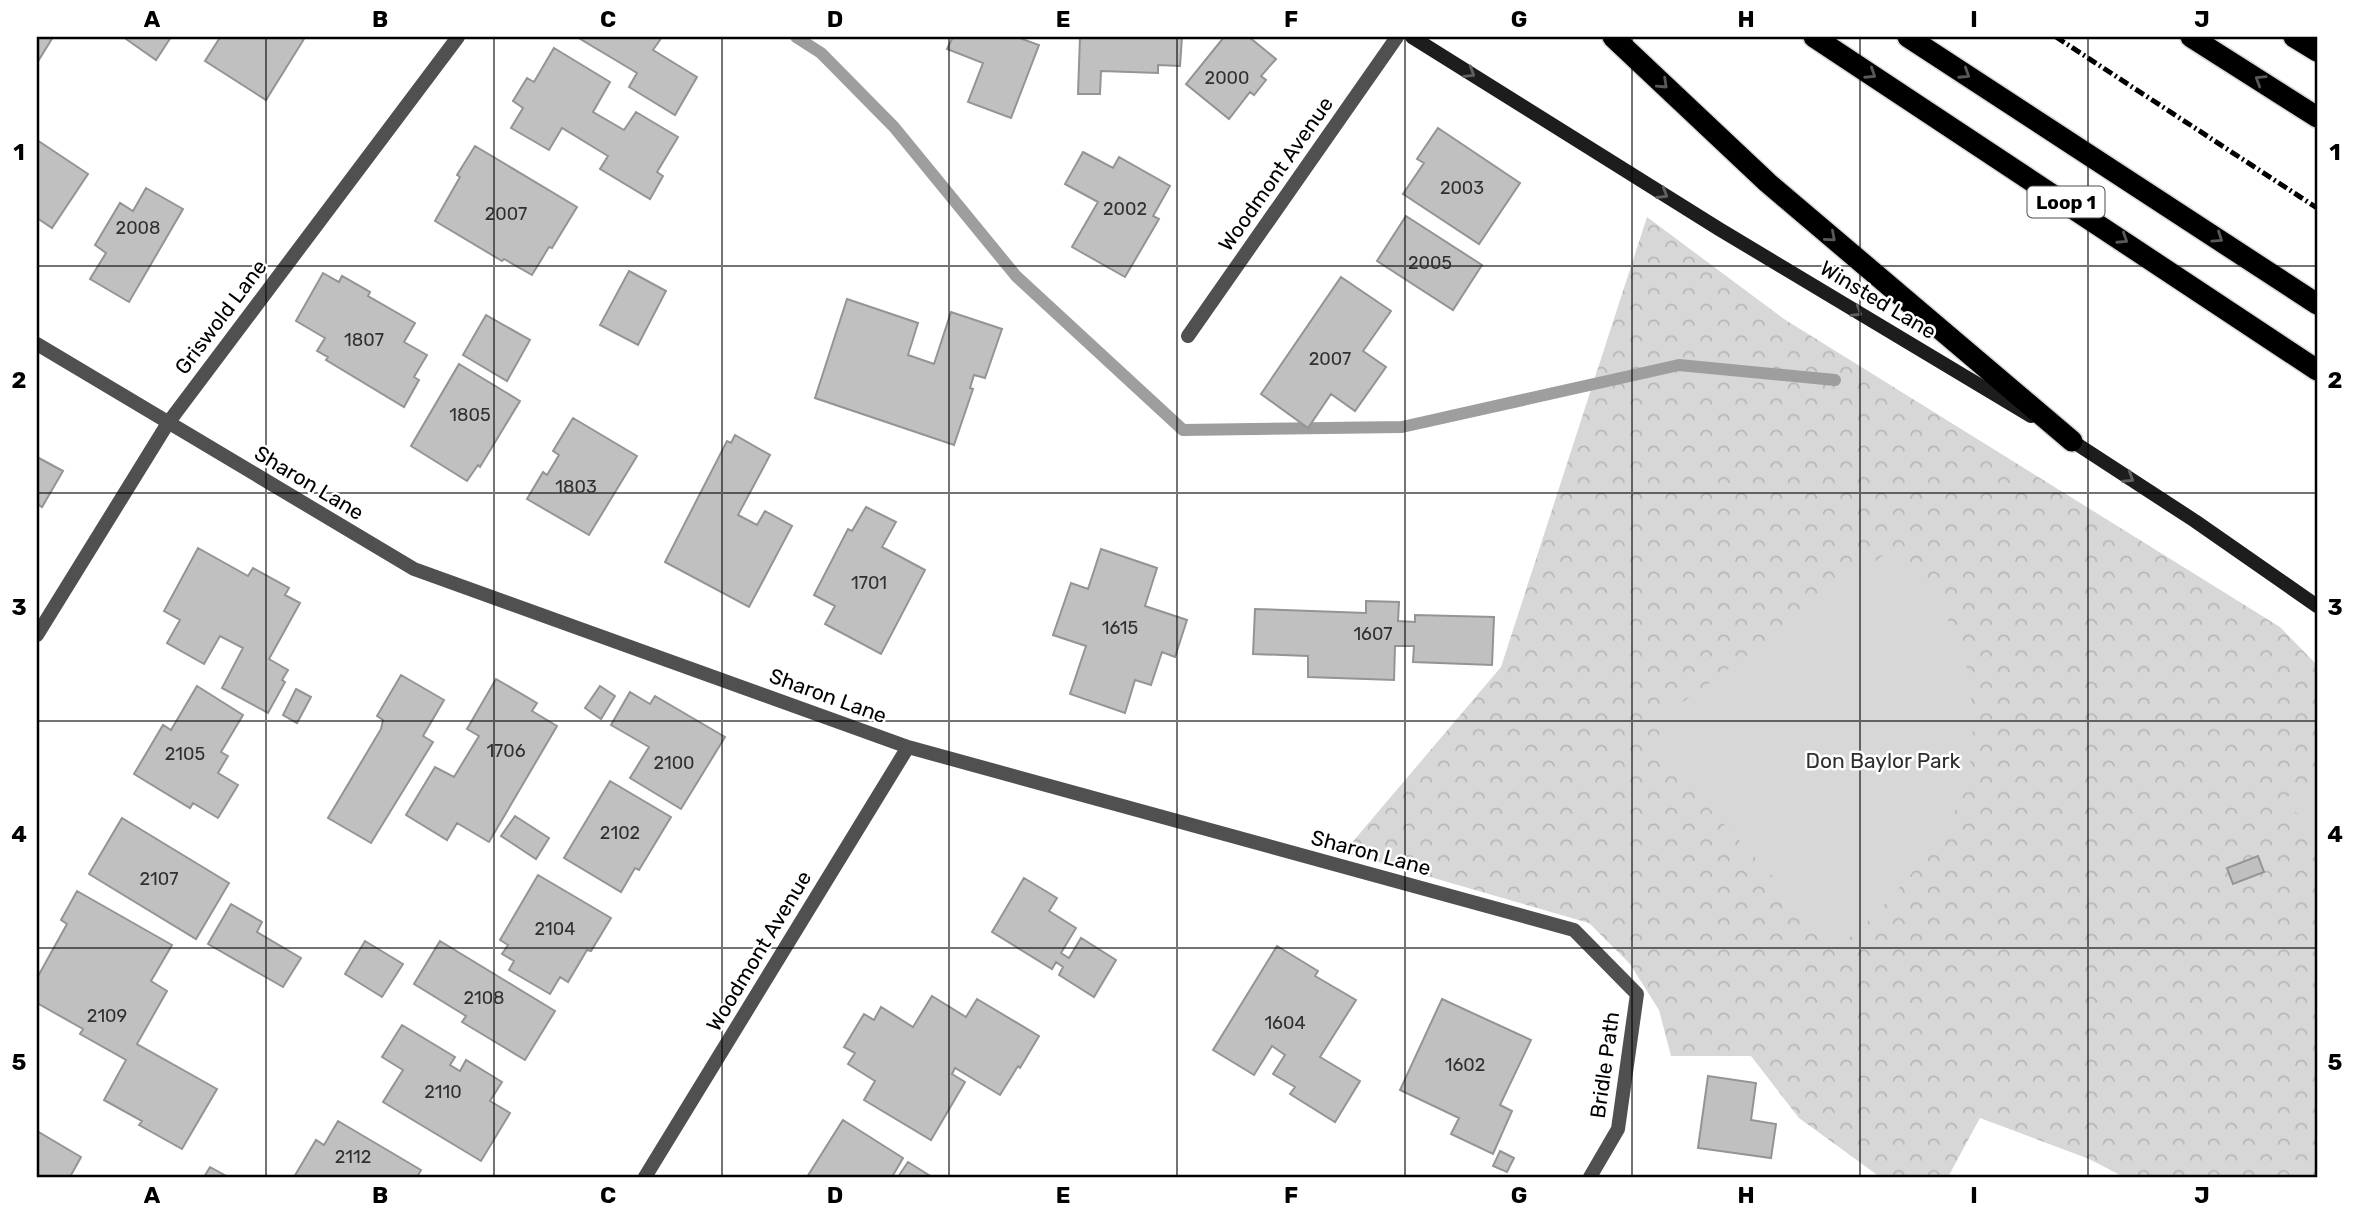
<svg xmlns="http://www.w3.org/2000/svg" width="2354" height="1214" viewBox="0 0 2354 1214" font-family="Rubik,sans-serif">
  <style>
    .forest { fill: url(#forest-crowns) }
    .pitch { fill: #d7d7d7 }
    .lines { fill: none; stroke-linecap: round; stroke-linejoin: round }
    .stream { stroke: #9e9e9e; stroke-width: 12 }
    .building { fill: #c0c0c0; stroke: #949494; stroke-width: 2 }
    .motorway-casing { stroke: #dbdbdb; stroke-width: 24 }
    .minor { stroke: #505050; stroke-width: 14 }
    .secondary { stroke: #1d1d1d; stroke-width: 14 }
    .motorway { stroke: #000; stroke-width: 21 }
    .rail { stroke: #000; stroke-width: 5; stroke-dasharray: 10 3.5 2 3.5; stroke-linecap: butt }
    .oneway { stroke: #616161 }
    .oneway2 { stroke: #595959 }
    .grid { fill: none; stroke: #000; stroke-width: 2; stroke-opacity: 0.55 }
    .labels { text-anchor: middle; stroke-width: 5; stroke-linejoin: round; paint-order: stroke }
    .number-label { font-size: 18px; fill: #303030 }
    .shield { fill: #fff; stroke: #4c4c4c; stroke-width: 2 }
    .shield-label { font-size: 19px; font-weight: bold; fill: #000 }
    .street-label { font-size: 21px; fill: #000; stroke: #fff }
    .park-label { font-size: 21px; fill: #2e2e2e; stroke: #fff }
    .neatline { fill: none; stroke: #000; stroke-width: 2.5 }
    .grid-label { font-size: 23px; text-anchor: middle; font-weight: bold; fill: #000 }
  </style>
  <defs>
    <pattern id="forest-crowns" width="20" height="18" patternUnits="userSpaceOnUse" patternTransform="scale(1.75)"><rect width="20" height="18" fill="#d7d7d7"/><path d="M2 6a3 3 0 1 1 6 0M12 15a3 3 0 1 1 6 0" fill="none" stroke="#b7b7b7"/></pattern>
  </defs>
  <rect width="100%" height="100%" fill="#fff"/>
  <!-- forest -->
  <path class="forest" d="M1647,217L1784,319L2280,627L2317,665V1177H2124L2089,1159L1980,1118L1948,1177H1880L1799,1118L1751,1056H1671L1659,1010L1630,964L1589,923L1344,852L1501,667Z"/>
  <!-- pitch -->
  <path class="pitch" d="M1892,549L1931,590L1958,639L1970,678L1973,731L1968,786L1950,821L1912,873L1877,913L1839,947L1657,753L1661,718Z
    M2317,776V842L2286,798Z"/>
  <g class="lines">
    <!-- stream -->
    <path class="stream" d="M796,37L821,53L894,127L1016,276L1183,430L1402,427L1679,365L1835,380"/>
  </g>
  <!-- building -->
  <path class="building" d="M37,37H53L37,63Z
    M127,37H171L156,60L126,39Z
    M216,37H300L304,39L266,100L205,61L219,39Z
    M577,37H662L653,50L697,77L675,115L629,87L637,73Z
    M953,37H1023L1022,39L1039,45L1011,118L968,102L983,63L947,49Z
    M1080,37H1182L1180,66L1158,65V73L1101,71L1100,94H1078Z
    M1224,37H1249L1276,59L1261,76L1266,80L1254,95L1250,92L1229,119L1186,84Z
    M554,48L610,82L593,112L624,130L636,112L678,137L657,172L663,176L650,199L600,169L608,156L562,128L549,150L511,128L523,108L513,101L527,78L534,82Z
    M1438,128L1520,183L1479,244L1403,194L1424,163L1417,159Z
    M37,140L88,174L52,228L37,218Z
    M475,146L577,207L552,248L549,247L532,275L504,259L502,261L435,221L460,177L457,175Z
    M1083,152L1113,168L1119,157L1170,186L1153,216L1159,219L1125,277L1072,247L1098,202L1065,184Z
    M146,188L183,209L129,302L90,279L106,253L95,245L120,203L133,211Z
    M1406,216L1482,265L1453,310L1377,261Z
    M629,271L666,291L638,345L600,325Z
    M323,273L339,282L342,276L370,292L368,296L415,323L404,342L427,355L414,377L419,380L404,407L326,360L328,357L317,351L325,338L296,321Z
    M1341,277L1391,311L1363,351L1386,367L1355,411L1331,394L1308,428L1261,394Z
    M847,299L918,323L908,355L934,364L951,312L1002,329L985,378L974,375L970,388L973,389L954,445L815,398Z
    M486,315L530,340L507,381L463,355Z
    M459,364L520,401L480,467L478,465L467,481L411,446Z
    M573,418L637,456L589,535L527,499L543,472L547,475L559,455L553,451Z
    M735,435L770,455L738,515L757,525L765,511L792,526L749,607L665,562L727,441L731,443Z
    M37,457L63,471L42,507L37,504Z
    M866,507L896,522L882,547L925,570L881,654L825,624L835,606L814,595L848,529L852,531Z
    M198,548L248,576L253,568L289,588L285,595L300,603L269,659L288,670L282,680L285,682L268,713L222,688L243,648L220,636L204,664L167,643L180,620L164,611Z
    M1101,549L1157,568L1145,606L1187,620L1175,657L1162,652L1151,685L1135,680L1125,713L1070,694L1086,646L1053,635L1071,583L1088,589Z
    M1366,601L1399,602L1398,621L1415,622V615L1494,617L1492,665L1413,662L1414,646H1395L1394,680L1308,677V656L1253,654L1255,609L1366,613Z
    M401,675L444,700L423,736L433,742L371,843L328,818L381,729L383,720L377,716Z
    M496,679L537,703L532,711L557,726L489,842L457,823L447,840L406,815L435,767L454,777L479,736L467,729Z
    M197,686L243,715L221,752L228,756L218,773L238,785L218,818L193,803L190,808L134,774L163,725L171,730Z
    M600,686L615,696L601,719L585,708Z
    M296,689L311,697L297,723L283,715Z
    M630,692L650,704L655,696L725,737L681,809L630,778L649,747L611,725Z
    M610,781L671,817L639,870L635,868L621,892L564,858Z
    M515,816L549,838L536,859L501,836Z
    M122,818L229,883L196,939L89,874Z
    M2258,856L2264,872L2233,884L2227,868Z
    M538,875L611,918L591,951L587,950L568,982L560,977L550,994L509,970L514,961L502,954L508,945L500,940Z
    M1024,878L1057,898L1049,911L1076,928L1061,953L1069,958L1081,938L1116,960L1094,997L1059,975L1063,967L1056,962L1052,969L992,932Z
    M77,891L172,945L151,981L167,991L137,1044L217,1089L182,1149L139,1125L142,1121L104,1100L126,1060L80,1034L83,1029L37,1003V978L67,924L61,920Z
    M231,904L262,922L257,932L301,958L283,987L208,944Z
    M365,941L403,964L382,997L345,974Z
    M440,941L555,1011L525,1060L462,1022L466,1016L414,984Z
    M1277,946L1318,971L1315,976L1356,1000L1320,1057L1360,1081L1335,1122L1290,1094L1295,1087L1273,1074L1285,1055L1272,1046L1254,1075L1213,1050Z
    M932,996L966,1017L977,999L1039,1036L1020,1068L1018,1066L1000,1095L955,1068L952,1074L965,1082L931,1140L864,1100L875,1081L848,1064L855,1053L844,1047L864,1014L874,1020L881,1007L913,1027Z
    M1442,999L1531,1040L1500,1105L1512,1111L1493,1154L1451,1134L1459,1118L1400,1090Z
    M402,1025L455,1057L450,1065L460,1071L466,1060L502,1082L490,1101L510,1113L481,1161L383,1102L403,1070L382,1057Z
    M1708,1076L1756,1083L1751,1120L1776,1124L1771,1158L1698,1148Z
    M843,1120L903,1158L892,1177H807Z
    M338,1121L421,1170L417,1177H294L316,1140L324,1145Z
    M37,1131L81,1157L70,1177H37Z
    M1500,1151L1514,1158L1507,1172L1493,1166Z
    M908,1162L932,1177H898Z
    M210,1167L228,1177H204Z"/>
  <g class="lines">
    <!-- motorway casing -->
    <g class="motorway-casing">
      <path id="motorway" d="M1613,37L1768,183L2072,441
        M1814,37L2317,370
        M1908,37L2317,304
        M2191,37L2317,117
        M2294,37L2317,51"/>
    </g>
    <!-- minor -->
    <path class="minor" d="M1188,336L1397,37
      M37,344L414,569L908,747L1574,930L1637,994L1618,1129L1590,1177
      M37,635L168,423L458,37
      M645,1177L908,747"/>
    <!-- secondary -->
    <path class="secondary" d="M1412,37L1719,229L2031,416
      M2066,437L2195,521L2317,606"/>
    <!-- motorway -->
    <use href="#motorway" class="motorway"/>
    <!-- rail -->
    <path class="rail" d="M2056,37L2317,208"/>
  </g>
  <!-- one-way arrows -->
  <defs><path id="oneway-chevron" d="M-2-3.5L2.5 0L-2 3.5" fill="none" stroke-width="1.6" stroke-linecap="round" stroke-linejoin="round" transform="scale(1.75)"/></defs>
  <g class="oneway">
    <use href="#oneway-chevron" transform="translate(1470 73) rotate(32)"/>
    <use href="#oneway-chevron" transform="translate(1663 194) rotate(32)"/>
    <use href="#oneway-chevron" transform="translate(1857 312) rotate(31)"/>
    <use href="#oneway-chevron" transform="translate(2129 478) rotate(33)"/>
  </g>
  <g class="oneway2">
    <use href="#oneway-chevron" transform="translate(1871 74) rotate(33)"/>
    <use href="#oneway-chevron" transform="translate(1965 74) rotate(33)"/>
    <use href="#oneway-chevron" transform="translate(2260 80) rotate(-148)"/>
    <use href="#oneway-chevron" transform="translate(1663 84) rotate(43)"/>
    <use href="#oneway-chevron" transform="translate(1831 237) rotate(41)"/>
    <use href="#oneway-chevron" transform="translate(2218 238) rotate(34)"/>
    <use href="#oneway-chevron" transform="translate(2123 239) rotate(33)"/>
  </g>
  <!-- grid -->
  <path class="grid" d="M266,37V1177M494,37V1177M722,37V1177M949,37V1177M1177,37V1177M1405,37V1177M1632,37V1177M1860,37V1177M2088,37V1177M37,266H2317M37,493H2317M37,721H2317M37,948H2317"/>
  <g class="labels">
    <!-- number labels -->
    <g class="number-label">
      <text x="1227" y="84">2000</text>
      <text x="1462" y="194">2003</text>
      <text x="1125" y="215">2002</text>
      <text x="506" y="220">2007</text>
      <text x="138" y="234">2008</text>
      <text x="1430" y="269">2005</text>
      <text x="364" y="346">1807</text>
      <text x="1330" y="365">2007</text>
      <text x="470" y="421">1805</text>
      <text x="576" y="493">1803</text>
      <text x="869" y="589">1701</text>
      <text x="1120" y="634">1615</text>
      <text x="1373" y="640">1607</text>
      <text x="506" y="757">1706</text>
      <text x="185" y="760">2105</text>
      <text x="674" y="769">2100</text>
      <text x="620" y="839">2102</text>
      <text x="159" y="885">2107</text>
      <text x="555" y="935">2104</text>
      <text x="484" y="1004">2108</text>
      <text x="107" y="1022">2109</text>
      <text x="1285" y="1029">1604</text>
      <text x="1465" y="1071">1602</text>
      <text x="443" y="1098">2110</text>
      <text x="353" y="1163">2112</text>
    </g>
    <!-- shield labels -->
    <rect class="shield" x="2027.5" y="186.5" width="77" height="31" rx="5"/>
    <g class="shield-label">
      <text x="2066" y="209">Loop 1</text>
    </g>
    <!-- street labels -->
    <g class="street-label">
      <text transform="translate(1276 174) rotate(-55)" y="7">Woodmont Avenue</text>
      <text transform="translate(1878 300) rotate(31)" y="7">Winsted Lane</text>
      <text transform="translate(221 317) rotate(-53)" y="7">Griswold Lane</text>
      <text transform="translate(309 483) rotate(31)" y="7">Sharon Lane</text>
      <text transform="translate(828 696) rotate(20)" y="7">Sharon Lane</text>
      <text transform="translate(1371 853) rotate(15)" y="7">Sharon Lane</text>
      <text transform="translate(759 951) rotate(-59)" y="7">Woodmont Avenue</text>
      <text transform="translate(1605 1065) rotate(-82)" y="7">Bridle Path</text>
    </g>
    <!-- park labels -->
    <g class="park-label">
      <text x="1883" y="768">Don Baylor Park</text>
    </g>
  </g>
  <!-- border -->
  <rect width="2354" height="1214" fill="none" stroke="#ffffff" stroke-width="77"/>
  <rect x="38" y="38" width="2278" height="1138" class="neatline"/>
  <g class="grid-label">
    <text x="152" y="27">A</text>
    <text x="380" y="27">B</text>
    <text x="608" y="27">C</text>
    <text x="835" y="27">D</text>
    <text x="1063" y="27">E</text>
    <text x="1291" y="27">F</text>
    <text x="1519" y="27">G</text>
    <text x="1746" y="27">H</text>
    <text x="1974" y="27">I</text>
    <text x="2202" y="27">J</text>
    <text x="19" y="160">1</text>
    <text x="2335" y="160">1</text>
    <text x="19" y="388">2</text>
    <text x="2335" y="388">2</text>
    <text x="19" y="615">3</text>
    <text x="2335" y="615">3</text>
    <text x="19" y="842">4</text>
    <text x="2335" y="842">4</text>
    <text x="19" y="1070">5</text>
    <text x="2335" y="1070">5</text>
    <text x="152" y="1203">A</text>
    <text x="380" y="1203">B</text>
    <text x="608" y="1203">C</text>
    <text x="835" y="1203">D</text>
    <text x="1063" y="1203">E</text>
    <text x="1291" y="1203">F</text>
    <text x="1519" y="1203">G</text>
    <text x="1746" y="1203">H</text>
    <text x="1974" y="1203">I</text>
    <text x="2202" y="1203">J</text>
  </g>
</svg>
